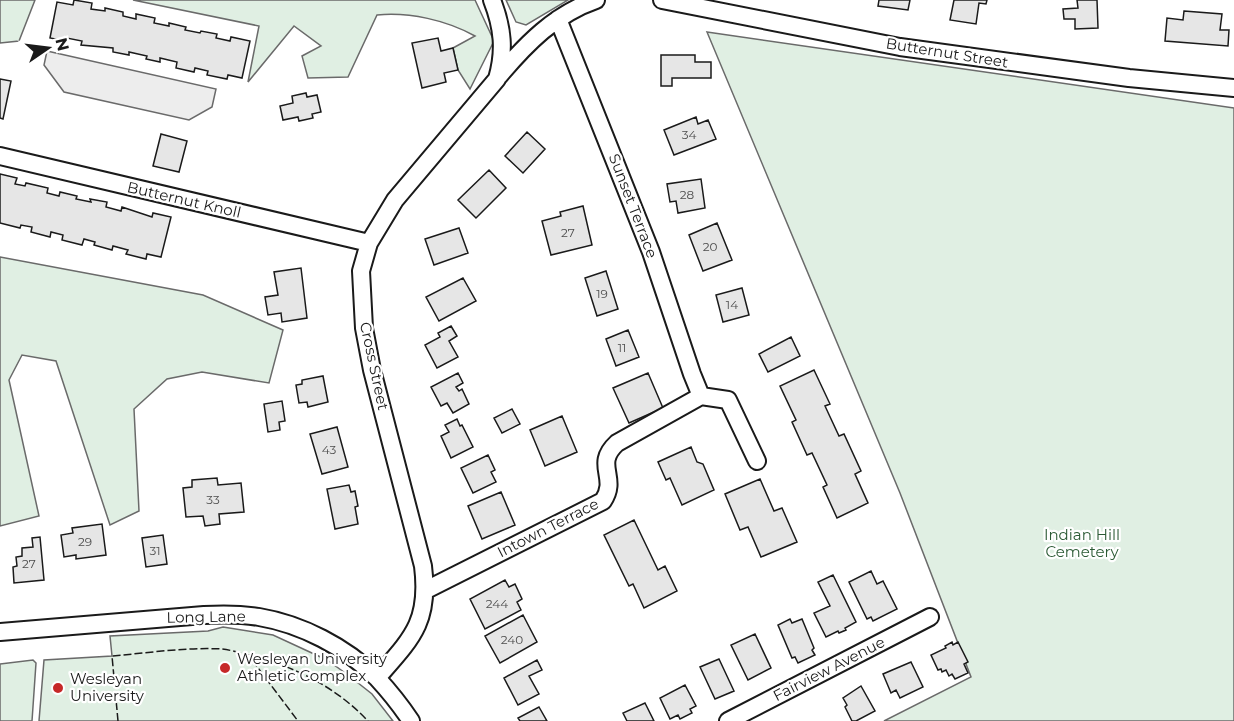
<svg xmlns="http://www.w3.org/2000/svg" width="1234" height="721" viewBox="0 0 1234 721" font-family="Montserrat,sans-serif">
  <style>
    .green { fill: #e0efe3; stroke: #6a6a6a; stroke-width: 1.5 }
    .parking { fill: #ededed; stroke: #6a6a6a; stroke-width: 1.5 }
    .building { fill: #e6e6e6; stroke: #1a1a1a; stroke-width: 1.5 }
    .lines { fill: none; stroke-linecap: round; stroke-linejoin: round }
    .street-casing { stroke: #1a1a1a; stroke-width: 20 }
    .street { stroke: #fff; stroke-width: 16 }
    .fence { stroke: #1a1a1a; stroke-width: 1.5; stroke-dasharray: 8 3; stroke-linecap: butt }
    .poi-dot { fill: #c62828; stroke: #fff; stroke-width: 2 }
    .labels { text-anchor: middle; stroke-width: 4.5; stroke-linejoin: round; paint-order: stroke }
    .number-label { font-size: 12px; fill: #4d4d4d }
    .street-label { font-size: 15px; fill: #1a1a1a; stroke: #fff }
    .park-label { font-size: 15px; fill: #2b5a34; stroke: #fff }
    .poi-label { font-size: 15px; fill: #1a1a1a; stroke: #fff; text-anchor: start }
  </style>
  <rect width="100%" height="100%" fill="#fff"/>
  <!-- green -->
  <path class="green" d="M0,0H35L19,41L0,43Z
    M133,0H475L494,41L470,89L458,70L453,48L475,36C446,20 410,12 377,15L348,77L308,78L302,56L321,46L294,26L248,82L259,26Z
    M506,0H568L526,25L516,22Z
    M707,32L1234,108V721H884L971,677L900,493Z
    M0,257L203,295L283,330L269,383L202,372L167,379L134,409L139,511L110,525L56,361L22,355L9,380L39,516L0,526Z
    M223,627L273,635L327,660L348,675L372,694L393,721H39L44,660L112,656L110,636L208,631Z
    M33,660L36,663L32,721H0V664Z"/>
  <!-- parking -->
  <path class="parking" d="M47,51L216,89L212,107L189,120L64,92L44,65Z"/>
  <!-- building -->
  <path class="building" d="M74,0L92,3L91,9L105,11V8L123,12V16L136,19V14L155,18L154,23L169,26V23L186,27L185,30L200,33L201,31L217,34L216,38L230,41L231,37L250,41L242,78L228,75L227,79L207,75L208,71L195,68L194,72L176,68L177,62L160,58V62L146,59L147,56L129,52V55L113,52V48L81,45L82,41L67,38L66,41L50,38L57,2L73,5Z
    M879,0H910L908,10L878,6Z
    M954,0H987L986,4L979,3L976,24L950,20Z
    M1077,0H1097L1098,28L1075,29V19H1064L1063,9L1078,8Z
    M1184,11L1222,14L1220,30H1229L1228,46L1165,41L1167,18L1183,20Z
    M438,38L441,51L453,48L458,70L444,73L446,82L422,88L412,43Z
    M661,55H695V62H711V78H672V86H661Z
    M0,79L11,81L3,119L0,118Z
    M306,93L307,97L317,95L321,112L312,114L313,118L299,121L298,117L283,120L280,106L293,103L292,96Z
    M696,117L698,124L708,120L716,139L674,155L664,130Z
    M527,132L545,149L523,173L505,156Z
    M161,134L187,141L179,172L153,166Z
    M489,170L506,188L476,218L458,200Z
    M0,174L17,178L15,184L25,186L26,183L48,188L47,193L59,196L60,192L77,196L76,199L91,202L90,199L107,202L106,207L121,211L122,207L152,217L153,213L171,217L161,257L147,254L146,259L126,254L128,250L113,246L112,250L94,245L95,242L84,239L82,245L62,240L63,235L51,232L50,237L31,232L32,227L21,225L20,228L0,223Z
    M701,179L705,208L678,213L676,201L670,202L667,184Z
    M583,206L592,245L551,255L542,221L561,216L560,212Z
    M717,223L732,260L703,271L689,235Z
    M459,228L468,253L434,265L425,239Z
    M301,268L307,318L282,322L281,313L268,315L265,297L278,295L274,272Z
    M606,271L618,309L597,316L585,278Z
    M463,278L476,301L439,321L426,297Z
    M742,288L749,315L723,322L716,295Z
    M451,326L457,336L449,341L458,357L437,368L425,345L440,337L438,333Z
    M628,330L639,357L616,366L606,339Z
    M791,337L800,356L768,372L759,354Z
    M814,370L830,404L825,406L839,436L844,434L861,471L855,474L868,503L837,518L823,487L827,485L812,453L807,455L792,422L796,420L780,386Z
    M458,373L463,383L456,387L459,391L462,389L469,404L453,413L447,403L441,406L431,387Z
    M648,373L663,408L629,423L613,388Z
    M323,376L328,402L308,407L307,402L299,403L296,385L302,384V380Z
    M282,401L285,421L279,422L280,430L268,432L264,404Z
    M512,409L520,424L502,433L494,418Z
    M562,416L577,452L545,466L530,430Z
    M457,419L460,426L462,425L473,447L451,458L441,436L449,432L445,425Z
    M337,427L348,467L322,474L310,434Z
    M691,447L697,462L703,464L714,490L682,505L670,478L666,480L658,462Z
    M488,455L495,470L491,472L496,482L473,493L461,468Z
    M217,478L218,485L241,483L244,512L219,514L220,524L205,526L203,516L186,517L183,488L192,487V480Z
    M760,479L774,511L782,508L797,542L761,557L748,527L740,530L725,494Z
    M349,485L351,492L355,491L358,506L355,507L358,524L335,529L327,489Z
    M501,492L515,525L482,539L468,506Z
    M634,520L658,570L665,566L677,591L644,608L633,584L629,586L604,535Z
    M102,524L106,555L76,559V555L64,557L61,535L73,533L72,528Z
    M163,535L167,564L146,567L142,538Z
    M40,537L44,580L14,583L13,567L17,566L16,557L22,556V548L33,547L32,538Z
    M871,571L877,584L883,581L897,609L873,621L871,617L867,619L849,582Z
    M833,575L856,622L845,628L846,630L839,633L838,631L826,637L814,613L830,606L818,582Z
    M505,580L509,587L515,584L522,599L517,602L521,610L485,629L470,599Z
    M523,615L537,642L500,663L485,636Z
    M790,619L792,623L802,619L814,648L812,650L815,655L798,663L795,657L792,658L778,625Z
    M755,634L771,668L748,680L731,645Z
    M952,642L953,645L958,642L968,662L964,664L968,673L955,679L952,674L949,676L946,670L942,672L941,669L938,670L931,655L946,648L945,646Z
    M719,659L734,691L715,699L700,667Z
    M537,660L542,670L529,676L539,694L518,705L504,678Z
    M911,662L923,687L900,698L896,690L891,693L883,674Z
    M685,685L696,706L690,709L692,713L680,719L678,715L670,719L660,698Z
    M861,686L875,711L856,721H852L845,707L847,705L843,698Z
    M645,703L654,721H627L623,713Z
    M539,707L547,721H520L518,718Z"/>
  <g class="lines">
    <!-- street casing -->
    <g class="street-casing">
      <path id="street" d="M662,0L900,47L1129,78L1234,88
        M558,19L651,252L692,374L701,396
        M499,76C526,44 555,14 596,0
        M0,156L369,243
        M426,590L603,501C619,477 593,465 617,443L701,396L728,400L757,461
        M0,632L204,615C222,614 241,614 259,617C301,624 346,647 377,678C389,691 401,706 411,721
        M377,678C412,638 430,622 423,566L372,370L364,328L361,271L369,243L395,200L497,79C505,51 503,28 492,0
        M728,721L930,617"/>
    </g>
    <!-- street -->
    <use href="#street" class="street"/>
    <!-- fence -->
    <path class="fence" d="M252,660L298,721
      M118,721L112,656C148,653 186,647 222,649C231,650 240,653 249,655C294,666 336,687 368,721"/>
  </g>
  <!-- markers -->
  <g class="poi-dot">
    <circle cx="225" cy="668" r="6"/>
    <circle cx="58" cy="688" r="6"/>
  </g>
  <g class="labels">
    <!-- number labels -->
    <g class="number-label">
      <text x="689" y="139">34</text>
      <text x="687" y="199">28</text>
      <text x="568" y="237">27</text>
      <text x="710" y="251">20</text>
      <text x="602" y="298">19</text>
      <text x="732" y="309">14</text>
      <text x="622" y="352">11</text>
      <text x="329" y="454">43</text>
      <text x="213" y="504">33</text>
      <text x="85" y="546">29</text>
      <text x="155" y="555">31</text>
      <text x="29" y="568">27</text>
      <text x="497" y="608">244</text>
      <text x="512" y="644">240</text>
    </g>
    <!-- street labels -->
    <g class="street-label">
      <text transform="translate(947 53) rotate(9)" y="5">Butternut Street</text>
      <text transform="translate(184 200) rotate(13)" y="5">Butternut Knoll</text>
      <text transform="translate(633 206) rotate(69)" y="5">Sunset Terrace</text>
      <text transform="translate(374 366) rotate(78)" y="5">Cross Street</text>
      <text transform="translate(548 528) rotate(-27)" y="5">Intown Terrace</text>
      <text transform="translate(206 617) rotate(-1)" y="5">Long Lane</text>
      <text transform="translate(829 669) rotate(-27)" y="5">Fairview Avenue</text>
    </g>
    <!-- park labels -->
    <g class="park-label">
      <text x="1082" y="540">Indian Hill<tspan x="1082" dy="17">Cemetery</tspan></text>
    </g>
    <!-- poi labels -->
    <g class="poi-label">
      <text x="237" y="664">Wesleyan University<tspan x="237" dy="17">Athletic Complex</tspan></text>
      <text x="70" y="684">Wesleyan<tspan x="70" dy="17">University</tspan></text>
    </g>
  </g>
  <!-- north arrow -->
  <g transform="translate(48 48) rotate(76)" stroke="#ffffff" stroke-width="4.5" paint-order="stroke">
  <path d="M0-4.5L10 22L0 15L-10 22Z" fill="#1a1a1a"/>
  <text y="-9" font-size="16" font-weight="bold" text-anchor="middle" fill="#1a1a1a">N</text>
  </g>
</svg>
